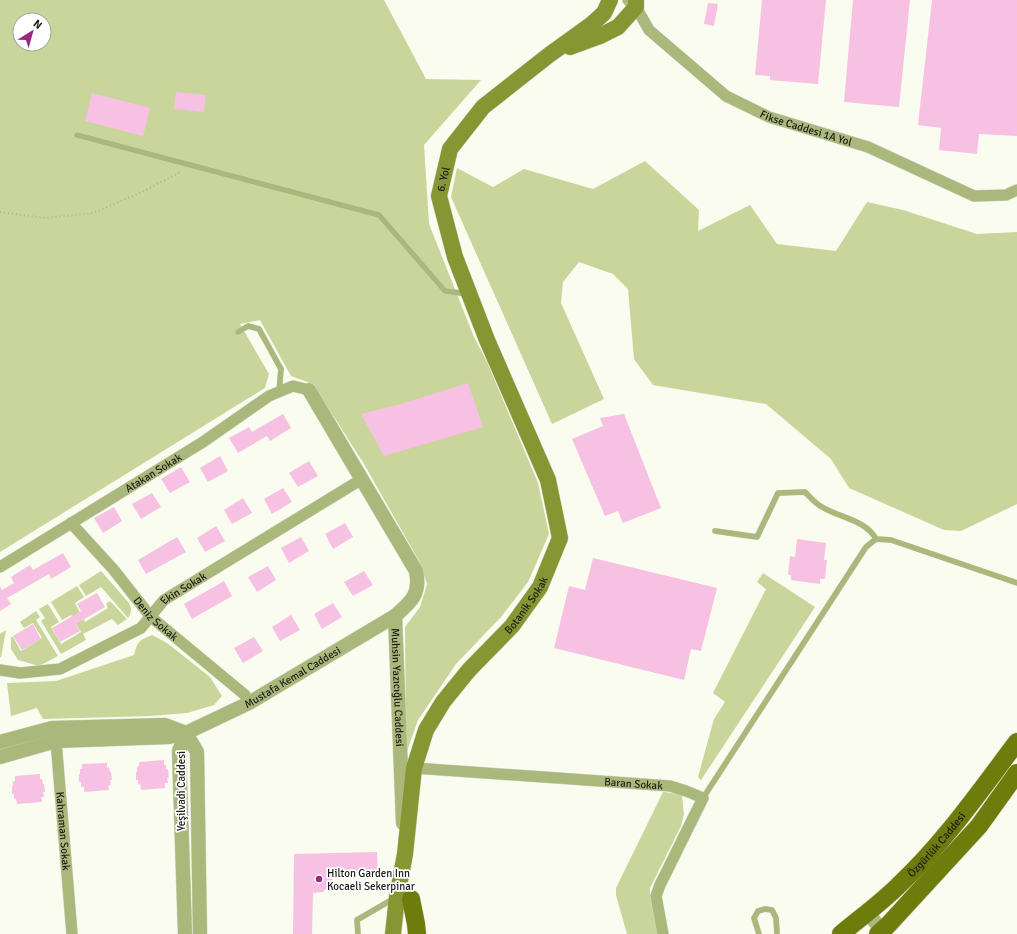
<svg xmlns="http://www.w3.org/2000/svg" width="1017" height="934" viewBox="0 0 1017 934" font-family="Signika,sans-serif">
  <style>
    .green { fill: #c9d59b; fill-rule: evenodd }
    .building { fill: #f7c1e3 }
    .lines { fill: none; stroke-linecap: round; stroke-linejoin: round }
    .service-casing { stroke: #d6d8cd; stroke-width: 6 }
    .minor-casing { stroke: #d6d8cd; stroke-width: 12 }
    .tertiary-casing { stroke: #d6d8cd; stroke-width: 15 }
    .secondary-casing { stroke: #d6d8cd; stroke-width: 17 }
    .primary-casing { stroke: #d6d8cd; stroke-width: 19 }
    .path { stroke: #afb1a7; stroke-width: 2; stroke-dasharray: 1 3; stroke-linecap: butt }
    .service { stroke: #abb87b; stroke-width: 5.5 }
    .minor { stroke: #abb87b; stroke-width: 11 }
    .tertiary { stroke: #abb87b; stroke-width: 14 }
    .secondary { stroke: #869632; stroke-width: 16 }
    .primary { stroke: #6d7c0b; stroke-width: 18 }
    .poi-dot { fill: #9d267f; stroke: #fff; stroke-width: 1.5 }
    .labels { text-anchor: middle; stroke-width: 3.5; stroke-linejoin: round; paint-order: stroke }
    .street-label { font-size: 11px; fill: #1c1d18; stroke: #fff }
    .poi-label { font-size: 11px; fill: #1c1d18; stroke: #fff; text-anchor: start }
  </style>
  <rect width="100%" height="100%" fill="#f9fcef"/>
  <!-- green -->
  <path class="green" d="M0,0H384L426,79L481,80L424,145L429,224L474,337L487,362L538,483L549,534L528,582L501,617L456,664L418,720L406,754L405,627L420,607L427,584L419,561L364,464L313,384L291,376L260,320L240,324L269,374L265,388L0,552ZM20,20H44V44H20Z
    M645,161L699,210L698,231L750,205L777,244L836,251L867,202L903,210L977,234L1017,232V504L961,531L944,530L849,488L831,459L766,404L653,385L634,359L628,289L613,274L579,262L563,282L561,303L604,399L552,424L451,197L457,168L493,187L524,169L593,189Z
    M101,571L129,603C132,609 132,612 128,618L101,587L86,596L79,585Z
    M763,573L815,607L701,780L698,777L714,719L725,702L713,693L766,589L757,582Z
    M77,586L84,597L75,603L85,622L108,608L106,604L110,601L127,619L118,625L112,619L83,634L86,640L61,654L41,621L45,618L39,609L48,604L59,622L51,627L61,644L81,632L71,615L62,620L51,602Z
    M36,611L40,617L36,620L58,656L39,666L18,660L11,649V637H13L21,651L42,638L33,623L24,628L20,622Z
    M6,630L1,657H0V634Z
    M152,635L167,643L210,677L222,696L214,705L187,713L150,716L43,719L37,708L11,716L7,683L56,681L134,655C138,641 138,641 152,635Z
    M663,792L679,794L682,796L684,814L681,826L650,888V896L658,934H627L616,895V888Z"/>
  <!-- building -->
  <path class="building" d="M762,0H826L818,84L770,80V76L755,75Z
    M853,0H910L899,107L844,102Z
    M932,0H1017V136L979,134L977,154L939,150L941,128L918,125Z
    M708,3L718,4L714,26L704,24Z
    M176,92L206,95L204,112L174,109Z
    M92,93L150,108L143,136L85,121Z
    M468,383L483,427L384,456L361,414L404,403Z
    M283,414L291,428L270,441L267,436L238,453L229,438L249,427L252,432Z
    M624,414L661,508L623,523L618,511L605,516L572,439L603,426L600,418Z
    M220,456L228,471L208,482L200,468Z
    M309,461L318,476L298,487L289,473Z
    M181,467L190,482L170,493L161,479Z
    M283,488L292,502L272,514L264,499Z
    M152,493L161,507L141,519L132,504Z
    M243,498L252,513L232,524L224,510Z
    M114,507L122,521L103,533L94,518Z
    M345,523L353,537L333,549L325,534Z
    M216,526L225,541L205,552L197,538Z
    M177,537L186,552L146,574L138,560Z
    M301,537L309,551L289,563L281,548Z
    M797,539L826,543L824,560H827L825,579H820V584L791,580V575H788L790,556L795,557Z
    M63,553L71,567L51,579L49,574L7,598L11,604L0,611V586L2,590L14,583L11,577L30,565L33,570Z
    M593,558L717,588L701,651L691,649L684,680L554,648L569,586L585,590Z
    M268,566L276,580L257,592L248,577Z
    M364,571L373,585L353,596L344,582Z
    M224,581L232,596L192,619L184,604Z
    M97,593L105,607L76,624L80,631L60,642L52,628L81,611L77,604Z
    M333,603L342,617L322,629L314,614Z
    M291,615L300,630L280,641L272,627Z
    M33,624L41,639L22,650L13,636Z
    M254,637L263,651L243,663L234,648Z
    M164,760V765H166V770L168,769L169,778H167L168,783H165V788L141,790L140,784L138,785V780H136V772H137V767L139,766V762Z
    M107,763V768L109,767L110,772H111L112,780H110L111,785L108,786L109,790L84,792V787H81V782H79V774H80V769H82V764Z
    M40,774V779H42L43,784H44L45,792H43L44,797H41L42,802L17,804L16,798L14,799V794H12V786H13V781H15V776Z
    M377,852L378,875L333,876L331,883L323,892L313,893L312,934H293L294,854Z"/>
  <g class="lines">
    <!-- service casing -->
    <g class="service-casing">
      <path id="service" d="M77,135L379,215L445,291L468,294
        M238,332L248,326L259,329L281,369L279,392
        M715,531L757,537L778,493L805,492C810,497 816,504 822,507C840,518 866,520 876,539
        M703,798L866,547L876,539L891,540L1017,583
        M358,934L357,920L393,899
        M759,934L754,918L758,911L765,909L772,910L776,918L777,934"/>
    </g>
    <!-- minor casing -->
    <g class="minor-casing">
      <g id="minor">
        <path id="s1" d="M628,0L636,7L649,30L726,96L769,117L868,147L974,196L1006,195L1017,190"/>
        <path id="s2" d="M71,523L113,569L151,617L245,695L249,703"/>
        <path id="s3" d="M0,567L203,442L269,396L293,386L309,390"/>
        <path id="s4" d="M0,670L20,673L60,669L141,628L164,600L362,479"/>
        <path id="s5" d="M53,734L56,741L72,934"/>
        <path id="s6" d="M414,768L670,786L686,791L703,798L660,885L656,896L663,934"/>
      </g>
    </g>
    <!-- tertiary casing -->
    <g class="tertiary-casing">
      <g id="tertiary">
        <path id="s7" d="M309,390L416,571C421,594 411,602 395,616L403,823"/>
        <path d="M186,733L197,752L200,934"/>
        <path d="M0,742L52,728L165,725L186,733"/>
        <path id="s8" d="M0,757L56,741L169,737L186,733L249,703L395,616"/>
        <path d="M867,912L885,934"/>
        <path d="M185,934L179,751L186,733"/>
      </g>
    </g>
    <!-- secondary casing -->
    <g class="secondary-casing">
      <g id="secondary">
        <path d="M570,47L600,36L618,27L636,7V0"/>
        <path id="s9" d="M393,934L397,897L405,854L414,768L426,730L443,702L469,670L512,626L540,587L560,538L548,480L487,340L455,257L439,196L450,149L483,107L549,55L592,24L604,13L610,0"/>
      </g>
    </g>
    <!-- primary casing -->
    <g class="primary-casing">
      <g id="primary">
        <path d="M411,899L416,924L417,934"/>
        <path id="s10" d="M841,934C860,918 881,903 899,885C944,843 980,791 1017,742"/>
        <path d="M878,934L888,925L979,826L1017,773"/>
      </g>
    </g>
    <!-- path -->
    <path class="path" d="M0,212L45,218L93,213L144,191L182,171"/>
    <!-- service -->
    <use href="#service" class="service"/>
    <!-- minor -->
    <use href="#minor" class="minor"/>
    <!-- tertiary -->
    <use href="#tertiary" class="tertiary"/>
    <!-- secondary -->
    <use href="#secondary" class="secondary"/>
    <!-- primary -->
    <use href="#primary" class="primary"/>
  </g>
  <!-- markers -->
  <circle class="poi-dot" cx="319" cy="879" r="4"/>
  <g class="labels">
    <!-- street labels -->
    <g class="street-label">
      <text dy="4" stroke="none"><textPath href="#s1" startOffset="225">Fikse Caddesi 1A Yol</textPath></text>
      <text dy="4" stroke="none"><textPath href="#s9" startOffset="825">6. Yol</textPath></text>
      <text dy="4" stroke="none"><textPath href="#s3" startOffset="180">Atakan Sokak</textPath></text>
      <text dy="4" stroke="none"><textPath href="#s4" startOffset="210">Ekin Sokak</textPath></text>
      <text dy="4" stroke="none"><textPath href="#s9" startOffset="368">Botanik Sokak</textPath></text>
      <text dy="4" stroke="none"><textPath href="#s2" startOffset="128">Deniz Sokak</textPath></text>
      <text dy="4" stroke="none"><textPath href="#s8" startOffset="309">Mustafa Kemal Caddesi</textPath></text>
      <text dy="4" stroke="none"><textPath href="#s7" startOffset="335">Muhsin Yazıcığlu Caddesi</textPath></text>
      <text dy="4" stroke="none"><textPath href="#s6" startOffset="220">Baran Sokak</textPath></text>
      <text transform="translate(181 791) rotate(-90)" y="4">Yeşilvadi Caddesi</text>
      <text dy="4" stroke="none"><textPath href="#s5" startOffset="98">Kahraman Sokak</textPath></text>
      <text dy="4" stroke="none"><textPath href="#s10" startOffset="131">Özgürlük Caddesi</textPath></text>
    </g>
    <!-- poi labels -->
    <g class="poi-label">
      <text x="327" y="877">Hilton Garden Inn<tspan x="327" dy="13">Kocaeli Sekerpinar</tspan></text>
    </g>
  </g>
  <!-- north arrow -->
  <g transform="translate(32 32) rotate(37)"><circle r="19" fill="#ffffff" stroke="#a4a5a3"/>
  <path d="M0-3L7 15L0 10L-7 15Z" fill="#9d267f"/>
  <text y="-6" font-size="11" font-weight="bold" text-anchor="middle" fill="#1c1d18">N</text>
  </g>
</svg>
